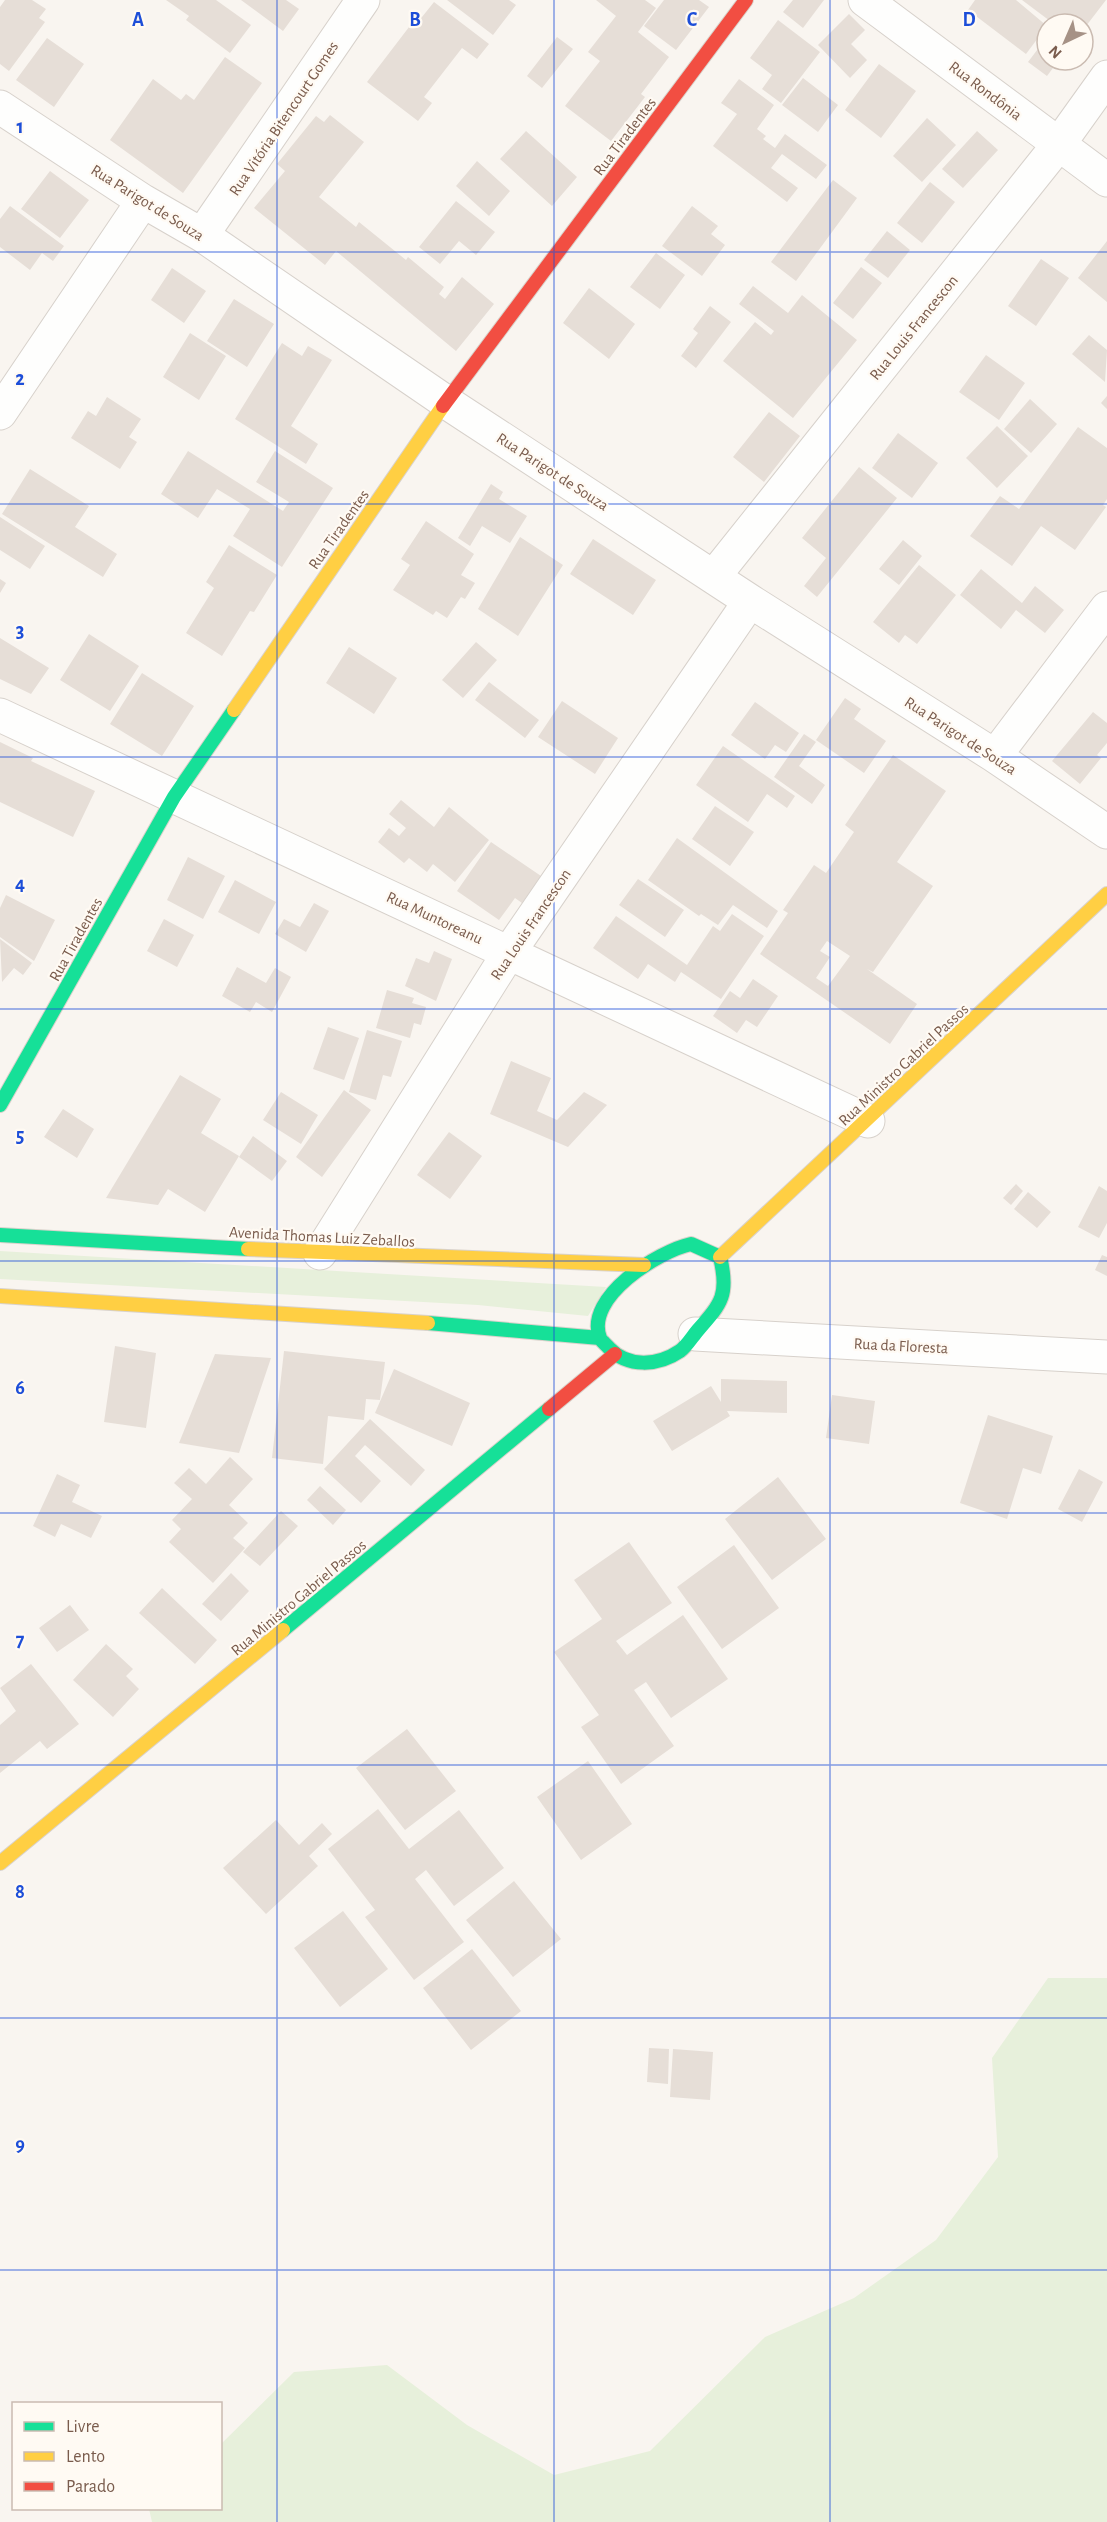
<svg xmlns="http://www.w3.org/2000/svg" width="1107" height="2522" viewBox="0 0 1107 2522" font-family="'Alegreya Sans',sans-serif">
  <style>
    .green { fill: #e7f0db }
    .building { fill: #e6ded7; fill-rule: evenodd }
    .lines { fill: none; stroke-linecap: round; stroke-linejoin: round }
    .street-casing { stroke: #d7d1cb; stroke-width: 35 }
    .fast-casing { stroke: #d9d2cb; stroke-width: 16 }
    .slow-casing { stroke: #d9d2cb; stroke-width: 16 }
    .jam-casing { stroke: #d9d2cb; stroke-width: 16 }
    .street { stroke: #fefefd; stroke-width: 33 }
    .fast { stroke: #16e098; stroke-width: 14 }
    .slow { stroke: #ffcf43; stroke-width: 14 }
    .jam { stroke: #f24e42; stroke-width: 14 }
    .grid { fill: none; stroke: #1d4ed8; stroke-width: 1.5; stroke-opacity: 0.55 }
    .labels { text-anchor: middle; stroke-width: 4.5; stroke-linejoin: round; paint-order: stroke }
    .street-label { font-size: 16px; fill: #7a5c4d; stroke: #fffaf3 }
    .grid-label { font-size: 20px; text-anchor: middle; font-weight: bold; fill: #1d4ed8; stroke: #fffaf3; stroke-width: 4.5; stroke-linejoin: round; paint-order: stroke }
  </style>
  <rect width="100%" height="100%" fill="#f9f5f0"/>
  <!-- green -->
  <path class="green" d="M0,1251L606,1287L588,1316L478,1305L0,1279Z
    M1048,1978H1107V2522H152L149,2509L220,2508L221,2444L294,2372L387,2365L467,2425L554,2475L650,2451L765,2337L854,2298L936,2240L998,2157L992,2058Z"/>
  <!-- building -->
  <path class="building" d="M5,0H32L46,9L39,18L45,22L9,71L0,64V7Z
    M166,0H216L251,25L230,53L186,20L189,16Z
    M241,0H286L299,9L283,31Z
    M447,0H509L516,5L493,35Z
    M596,0H645L656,8L638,32L669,57L641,94L645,97L611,141L565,106L600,61L588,52L616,16Z
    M664,0H699L709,7L676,50L644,26Z
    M793,0H824L803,28L783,12Z
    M975,0H1016L1047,26L1026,54L968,10Z
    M1022,0H1106L1083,30V24H1054Z
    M434,2L489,44L477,59L462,48L424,97L432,103L418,121L367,82L419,14L422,17Z
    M849,14L865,30L851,44L867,60L850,78L818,45Z
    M778,20L820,52L781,103L762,89L772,75L750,58Z
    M557,37L573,49L542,88L527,76Z
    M1047,37V60H1059L1047,76L1028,62Z
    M47,38L84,64L54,107L16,80Z
    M225,57L262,83L183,193L110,140L153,79L181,100L186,94L194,100Z
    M879,64L916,91L881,138L845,110Z
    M803,78L838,105L818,132L782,105Z
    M739,79L774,105L757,129L766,136L763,139L775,148L785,134L827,165L816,179L782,154L771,168L798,188L787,202L713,146L737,114L721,103Z
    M330,115L364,142L319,197L356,227L359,222L406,260L408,257L444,287L439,294L445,299L462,277L494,304L456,351L336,251L325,265L254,208L285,171L277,164L316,116L324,122Z
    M927,118L956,145L922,182L893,156Z
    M526,131L577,177L552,206L500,159Z
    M977,131L998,150L963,188L942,169Z
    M477,161L510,191L489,216L456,186Z
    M50,171L89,200L60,238L21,209Z
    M833,180L857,198L796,281L771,262Z
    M930,182L955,202L922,243L897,223Z
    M456,201L495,232L476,255L459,241L440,264L419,247Z
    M10,206L64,246L53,261L42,253L30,270L0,247V219Z
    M692,206L718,226L711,234L725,245L702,276L662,246Z
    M887,231L910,250L888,278L864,260Z
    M1107,241V302L1078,278Z
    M656,253L685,275L660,309L630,287Z
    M1041,259L1069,278L1036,326L1008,306Z
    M861,267L882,283L853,319L833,303Z
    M172,268L206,291L184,323L151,300Z
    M753,286L788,313L802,295L857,340L793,418L723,361L755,322L771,335L774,331L739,304Z
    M589,288L635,324L609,359L563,323Z
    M234,299L274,324L247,367L207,341Z
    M710,306L731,322L696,368L681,356L698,333L693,329Z
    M190,333L226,356L199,400L163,377Z
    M1089,335L1107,350L1105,382L1072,354Z
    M282,343L302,356L308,346L332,360L291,426L318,444L306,464L235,419Z
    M986,355L1025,383L999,420L959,392Z
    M1107,396V409L1101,403Z
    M107,397L141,419L129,437L137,442L120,469L71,438L88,411L96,416Z
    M1030,399L1057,424L1031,453L1004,429Z
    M769,412L800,436L764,482L733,457Z
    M997,426L1028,456L997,488L966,458Z
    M1078,427L1107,448V499L1103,505L1106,507L1075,550L1041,526L1012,566L970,536L1000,496L1019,509Z
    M898,433L938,463L912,498L872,468Z
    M188,451L283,511L289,502L256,482L275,451L333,488L282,567L233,536L250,509L217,489L198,518L161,494Z
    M859,467L897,498L817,597L804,586L826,558L802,538Z
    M30,469L89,506L75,527L117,554L103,577L2,514Z
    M491,484L503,492L499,499L527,516L510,543L482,526L470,546L458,538Z
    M0,517L45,546L30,569L0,550Z
    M426,521L474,554L461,575L475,583L465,599L461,597L447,618L436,611L433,615L393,590L410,565L401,559Z
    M520,537L563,565L518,636L478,609Z
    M593,539L656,580L633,615L570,574Z
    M903,540L922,556L899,585L879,569Z
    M229,545L277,575L254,612L250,611L222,656L186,633L214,588L206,582Z
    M919,565L956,595L917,644L905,635L899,643L873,622Z
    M981,569L1022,603L1035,586L1064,610L1045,633L1016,610L1001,629L960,595Z
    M0,579L6,583L0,593Z
    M89,634L139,666L110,711L60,680Z
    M0,638L49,668L31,694L0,679Z
    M476,642L497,660L463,698L442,680Z
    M349,647L397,678L374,714L326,683Z
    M142,673L194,706L162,756L110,724Z
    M489,682L539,720L525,738L475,700Z
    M845,698L861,709L854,719L886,741L864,773L816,740Z
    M562,701L618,738L595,774L538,737Z
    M755,702L799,733L786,752L775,745L765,759L731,735Z
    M1093,712L1107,723V743L1097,755L1101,758L1080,784L1052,761Z
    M804,734L816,742L799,766L825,785L812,804L774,777Z
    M0,742L33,758L31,761L95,791L73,837L0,802Z
    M723,746L795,796L787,808L767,794L748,822L696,785Z
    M893,755L946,791L897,862L933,886L873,972L867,969L917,1004L890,1044L760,954L788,913L783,910L814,865L826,873L854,832L845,825ZM827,941L850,956L828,986L816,978L830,957L820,951Z
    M401,800L434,827L449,807L489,840L455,882L433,864L427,872L409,858L404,863L378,842L389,828L399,836L406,828L389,814Z
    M715,806L754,832L730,866L692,839Z
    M677,838L778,911L767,928L733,905L718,925L701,914L699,916L648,880Z
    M491,842L541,876L522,903L515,898L499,920L457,891Z
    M188,857L225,876L203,919L167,900Z
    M638,879L684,910L665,937L619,905Z
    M235,880L276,902L259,934L218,912Z
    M6,895L55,920L34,961L0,937V908Z
    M314,903L329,911L306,952L275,934L284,919L300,927Z
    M732,914L764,936L721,999L681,972L675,982L648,964L638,979L593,948L616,916L687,965L713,926L720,931Z
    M164,919L194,935L177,967L147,951Z
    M0,939L32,963L23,975L14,968L2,982Z
    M434,951L452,959L436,1001L405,986L416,958L429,963Z
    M237,967L266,983L275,968L291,977L272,1012L256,1002L250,1012L222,996Z
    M753,979L778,996L757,1027L746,1020L737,1033L713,1016L730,991L740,998Z
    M387,990L414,998L412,1003L426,1007L421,1025L414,1023L410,1038L376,1028Z
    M328,1027L359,1038L344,1080L313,1069Z
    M367,1030L402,1041L391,1077L383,1075L376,1100L349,1092Z
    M511,1061L551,1078L537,1111L557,1120L584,1092L607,1105L568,1147L490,1114Z
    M180,1075L221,1099L201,1133L239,1156L205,1212L168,1189L158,1205L106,1198Z
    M344,1090L371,1110L322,1177L296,1157Z
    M281,1092L318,1115L301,1144L263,1120Z
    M63,1109L94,1129L77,1158L44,1137Z
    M449,1132L482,1156L450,1199L417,1175Z
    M253,1136L287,1161L272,1181L239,1157Z
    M1016,1184L1023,1191L1011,1205L1003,1198Z
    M1099,1186L1107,1191V1223L1099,1238L1078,1227Z
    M1028,1192L1051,1212L1037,1228L1014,1209Z
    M1102,1255L1107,1257V1276L1095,1270Z
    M115,1346L156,1353L146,1428L104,1422Z
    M284,1351L385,1362L380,1400L366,1399L364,1420L328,1416L323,1464L272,1458Z
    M215,1354L271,1358L239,1453L179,1443Z
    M394,1369L470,1403L452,1446L375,1413Z
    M721,1379L787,1381V1413L727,1411L730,1416L672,1451L653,1421L711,1386L721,1402Z
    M832,1395L875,1401L869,1444L826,1438Z
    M988,1415L1053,1436L1041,1474L1023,1468L1007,1519L960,1503Z
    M370,1419L425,1470L411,1486L365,1445L355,1456L381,1481L361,1503L324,1469Z
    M230,1457L253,1479L229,1505L248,1523L233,1538L245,1548L213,1583L169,1542L181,1529L172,1520L192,1499L174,1483L189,1468L206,1484Z
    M1079,1469L1103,1482L1082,1522L1058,1509Z
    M57,1474L80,1485L72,1502L102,1516L91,1538L61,1524L55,1537L33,1526Z
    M778,1477L826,1539L772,1580L725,1519Z
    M320,1486L346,1510L333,1525L307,1500Z
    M281,1511L298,1526L260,1566L243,1552Z
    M629,1542L672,1603L616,1641L627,1655L683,1615L728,1679L671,1718L646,1682L634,1690L674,1746L621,1784L581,1727L599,1715L554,1652L602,1619L574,1580Z
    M734,1545L779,1608L722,1649L677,1587Z
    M231,1573L249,1591L221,1621L202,1604Z
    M162,1588L217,1640L195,1664L139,1613Z
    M70,1605L89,1630L57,1652L39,1628Z
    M106,1644L133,1669L126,1676L139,1689L113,1717L73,1680Z
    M31,1664L79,1724L47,1749L40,1741L0,1773V1725L16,1711L0,1688Z
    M407,1729L456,1791L405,1830L356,1768Z
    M588,1761L632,1824L581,1860L537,1797Z
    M378,1809L409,1849L459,1810L504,1868L454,1906L426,1870L415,1879L464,1942L414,1980L365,1917L375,1910L328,1849Z
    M276,1820L299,1845L322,1823L332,1834L309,1856L318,1866L266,1914L223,1868Z
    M514,1881L561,1939L513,1977L466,1920Z
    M343,1911L388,1969L340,2007L294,1948Z
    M472,1949L521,2011L471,2050L423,1988Z
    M649,2048L669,2049L668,2084L647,2082Z
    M673,2049L713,2052L710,2100L670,2097Z"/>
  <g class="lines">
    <!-- street casing -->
    <g class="street-casing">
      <path id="street" d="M865,0L1107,180
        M0,107L143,201L202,235L446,402L750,601L995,756L1107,832
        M202,235L363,0
        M0,413L143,201
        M715,575L1059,144L1107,77
        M0,715L868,1121
        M995,756L1107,608
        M320,1253L510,951L750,601
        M695,1334L1107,1357"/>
    </g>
    <!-- fast casing -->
    <g class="fast-casing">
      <path id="fast" d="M0,1105L174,797L234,710
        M0,1235L248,1249
        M691,1244L720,1257C729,1294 722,1303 698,1330C692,1337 687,1346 680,1351C658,1366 628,1368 609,1348C607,1345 601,1341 600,1338C584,1297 659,1251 691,1244Z
        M428,1323L600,1338
        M283,1630L549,1409"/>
    </g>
    <!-- slow casing -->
    <g class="slow-casing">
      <path id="slow" d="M234,710L443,406
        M248,1249L644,1265
        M720,1257L1107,894
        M0,1296L428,1323
        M0,1863L283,1630"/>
    </g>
    <!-- jam casing -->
    <g class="jam-casing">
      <path id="jam" d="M443,406L746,0
        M549,1409L615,1354"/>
    </g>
    <!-- street -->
    <use href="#street" class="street"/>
    <!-- fast -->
    <use href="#fast" class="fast"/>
    <!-- slow -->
    <use href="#slow" class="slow"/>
    <!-- jam -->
    <use href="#jam" class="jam"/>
  </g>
  <!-- grid -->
  <path class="grid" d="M277,0V2522M554,0V2522M830,0V2522M0,252H1107M0,504H1107M0,757H1107M0,1009H1107M0,1261H1107M0,1513H1107M0,1765H1107M0,2018H1107M0,2270H1107"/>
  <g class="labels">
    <!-- street labels -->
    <g class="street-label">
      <text transform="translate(986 90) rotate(37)" y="6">Rua Rondônia</text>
      <text transform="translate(283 118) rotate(-56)" y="6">Rua Vitória Bitencourt Gomes</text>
      <text transform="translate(624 136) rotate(-53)" y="6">Rua Tiradentes</text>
      <text transform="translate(148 202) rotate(32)" y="6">Rua Parigot de Souza</text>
      <text transform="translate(913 327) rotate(-51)" y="6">Rua Louis Francescon</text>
      <text transform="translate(553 471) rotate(33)" y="6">Rua Parigot de Souza</text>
      <text transform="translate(338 529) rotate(-55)" y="6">Rua Tiradentes</text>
      <text transform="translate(961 735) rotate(33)" y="6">Rua Parigot de Souza</text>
      <text transform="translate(435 917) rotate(25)" y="6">Rua Muntoreanu</text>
      <text transform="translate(530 924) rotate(-56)" y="6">Rua Louis Francescon</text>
      <text transform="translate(75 939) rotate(-61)" y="6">Rua Tiradentes</text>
      <text transform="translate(903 1064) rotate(-43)" y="6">Rua Ministro Gabriel Passos</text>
      <text transform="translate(322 1236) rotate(3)" y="6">Avenida Thomas Luiz Zeballos</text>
      <text transform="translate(901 1345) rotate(3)" y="6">Rua da Floresta</text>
      <text transform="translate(298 1597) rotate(-40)" y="6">Rua Ministro Gabriel Passos</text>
    </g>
  </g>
  <g class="grid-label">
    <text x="138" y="26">A</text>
    <text x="415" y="26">B</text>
    <text x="692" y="26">C</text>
    <text x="969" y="26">D</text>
    <text x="20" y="133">1</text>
    <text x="20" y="385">2</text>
    <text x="20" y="637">3</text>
    <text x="20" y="890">4</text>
    <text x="20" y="1142">5</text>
    <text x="20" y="1394">6</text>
    <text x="20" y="1646">7</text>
    <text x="20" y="1898">8</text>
    <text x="20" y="2151">9</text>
  </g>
  <!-- legend -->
  <rect x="12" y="2402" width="210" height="108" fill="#fffaf3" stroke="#cabbb1" stroke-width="1.5"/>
  <rect x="24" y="2422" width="30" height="9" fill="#16e098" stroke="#cabbb1" stroke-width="1.5"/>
  <text x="66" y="2432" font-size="18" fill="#7a5c4d">Livre</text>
  <rect x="24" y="2452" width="30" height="9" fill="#ffcf43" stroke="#cabbb1" stroke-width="1.5"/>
  <text x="66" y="2462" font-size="18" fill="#7a5c4d">Lento</text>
  <rect x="24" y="2482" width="30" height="9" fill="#f24e42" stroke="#cabbb1" stroke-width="1.5"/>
  <text x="66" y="2492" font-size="18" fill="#7a5c4d">Parado</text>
  <!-- north arrow -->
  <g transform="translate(1065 42) rotate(224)"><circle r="28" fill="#fffaf3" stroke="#cabbb1" stroke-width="1.5"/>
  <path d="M0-4.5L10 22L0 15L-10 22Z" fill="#a69286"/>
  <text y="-9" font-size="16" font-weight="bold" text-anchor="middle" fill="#7a5c4d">N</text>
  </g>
</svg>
